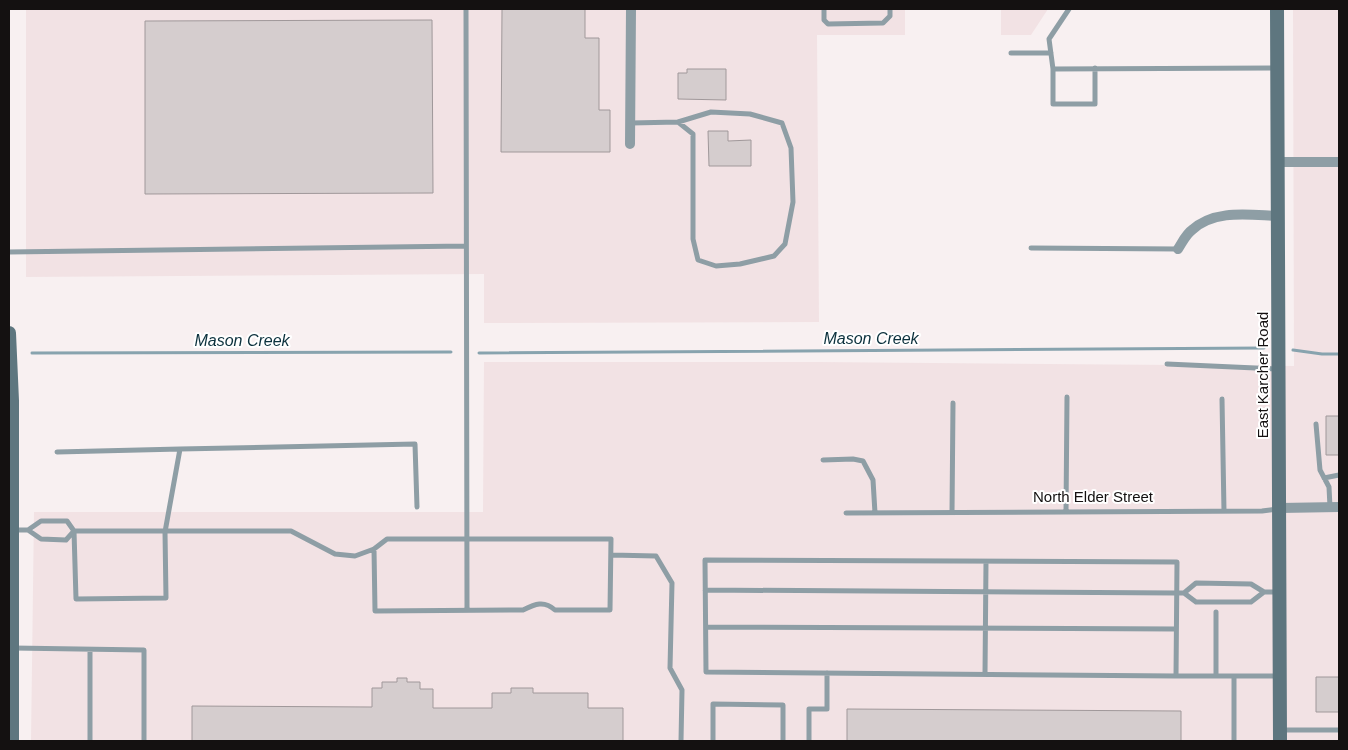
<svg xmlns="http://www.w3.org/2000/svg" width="1348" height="750" viewBox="0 0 1348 750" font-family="Arial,sans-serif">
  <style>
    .built { fill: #f2e2e4 }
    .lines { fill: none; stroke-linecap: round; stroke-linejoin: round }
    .stream { stroke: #88a3ae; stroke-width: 3 }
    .building { fill: #d5cdce; stroke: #a0989a }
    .lane { stroke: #8e9ea5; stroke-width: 5 }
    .street { stroke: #8e9ea5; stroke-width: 10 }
    .secondary { stroke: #5e767f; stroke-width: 14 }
    .labels { text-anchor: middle; stroke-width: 4; stroke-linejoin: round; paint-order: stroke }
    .street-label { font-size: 15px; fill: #141111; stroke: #fff }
    .water-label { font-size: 16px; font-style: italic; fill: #0c313d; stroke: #fff }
  </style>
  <rect width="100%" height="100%" fill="#f8f0f1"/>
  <!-- built -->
  <path class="built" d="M26,9H905V35H817L819,322L484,323V274L26,277Z
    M1001,9H1048L1031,35H1001Z
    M1293,9H1339V741H31L34,512H483L484,362H819L1294,366Z"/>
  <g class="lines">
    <!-- stream -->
    <path class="stream" d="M1293,350L1322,354H1339
      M32,353L451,352
      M479,353L1264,348"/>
  </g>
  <!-- building -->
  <path class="building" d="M502,9H585V38H599V110H610V152H501Z
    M432,20L433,193L145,194V21Z
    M687,69H726V100L678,99V73H687Z
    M708,131H728V141L751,140V166H709Z
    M1326,416H1339V455H1326Z
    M1316,677H1339V712H1316Z
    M397,678H407V682H420V689H433V708H492V693H511V688H533V693H588V708H623V741H192V706L372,707V688H382V682H397Z
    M847,709L1181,711V741H847Z"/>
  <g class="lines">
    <!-- lane -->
    <path class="lane" d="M466,9L467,610
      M824,9V20L828,24L883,23L890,16V9
      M1069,9L1049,39L1053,69V104H1095V68
      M1011,53H1051
      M1053,69L1277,68
      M631,123L678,122L693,134V239L698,260L716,266L740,264L774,256L785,244L793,202L791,148L782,123L750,114L711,112L678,122
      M1031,248L1178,249
      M9,252L466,246
      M1167,364L1278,369
      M1222,399L1224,511
      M1316,424L1320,470L1329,487L1330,507
      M57,452L180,449
      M823,460L853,459L863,461L873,480L875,513
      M1324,478L1339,475
      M1066,512L1067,397
      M846,513L1262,511L1277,509
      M952,513L953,403
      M14,530H28L41,539L66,540L74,531H291L335,554L355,556L374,549L387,539H611L610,610H555C544,600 535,604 523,610L375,611L374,549
      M28,530L41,521H67L74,531L76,599L166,598L165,532L180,449L415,444L417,507
      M611,555L656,556L672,583L670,668L682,690L681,741
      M705,590L1176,593H1184L1196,583L1251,584L1264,592H1277
      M1184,593L1196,602H1251L1264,592
      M1216,612V676
      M706,627L1176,629
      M13,648L144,650V741
      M985,674L986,562
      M1176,676L1177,562L705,560L706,672L1176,676H1234
      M1280,730H1339
      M90,741V650
      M713,741V704L783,705V741
      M809,741V709H827V673
      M1234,741V676H1280"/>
    <!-- street -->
    <path class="street" d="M630,144L631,9
      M1278,162H1339
      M1178,249C1182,243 1186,234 1192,230C1215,209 1249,215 1278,216
      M1280,508L1339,507"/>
    <!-- secondary -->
    <path class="secondary" d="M1277,9L1280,741
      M9,333L12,401V741"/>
  </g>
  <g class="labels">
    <!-- street labels -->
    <g class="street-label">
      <text transform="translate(1263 375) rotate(-90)" y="5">East Karcher Road</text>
      <text x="1093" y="502">North Elder Street</text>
    </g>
    <!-- water labels -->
    <g class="water-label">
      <text x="871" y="344">Mason Creek</text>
      <text x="242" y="346">Mason Creek</text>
    </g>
  </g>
  <!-- border -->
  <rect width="1348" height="750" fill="none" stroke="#141111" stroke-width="20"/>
</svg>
